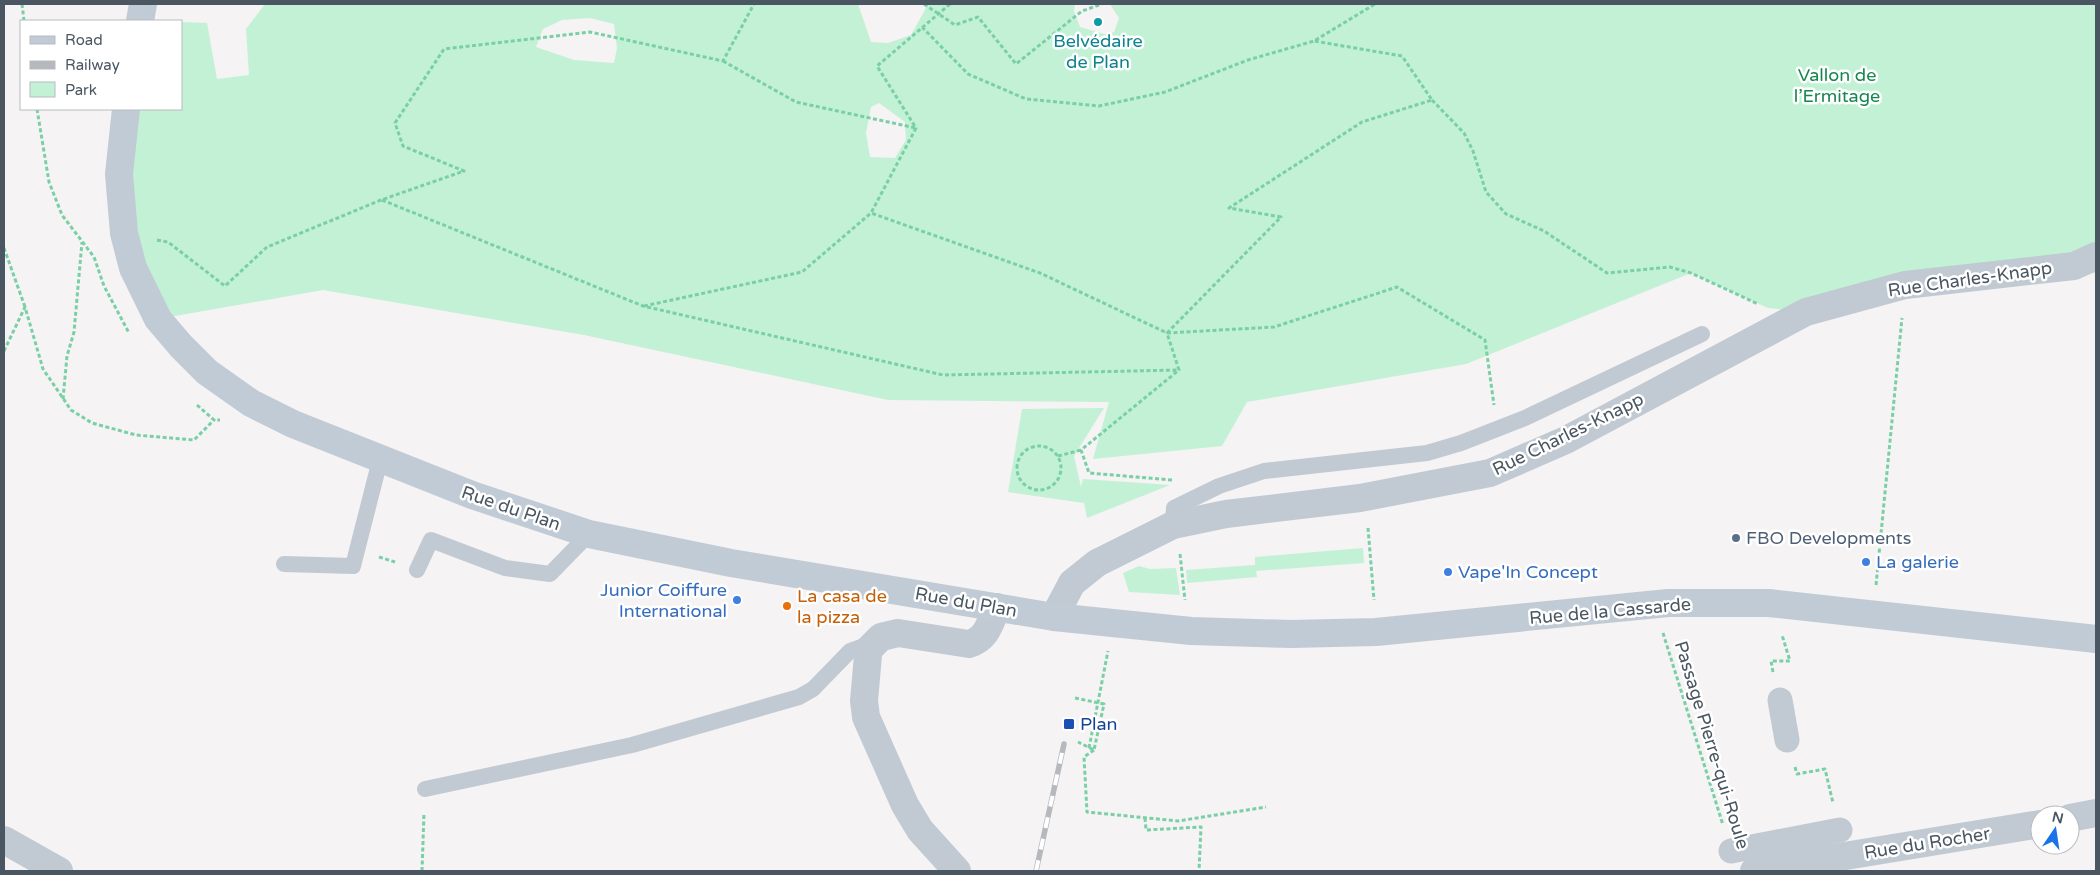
<svg xmlns="http://www.w3.org/2000/svg" width="2100" height="875" viewBox="0 0 2100 875" font-family="'Varela Round',sans-serif">
  <style>
    .green { fill: #c3f1d5; fill-rule: evenodd }
    .lines { fill: none; stroke-linecap: round; stroke-linejoin: round }
    .path { stroke: #7ad0a6; stroke-width: 3; stroke-dasharray: 4 2.5; stroke-linecap: butt }
    .service { stroke: #c1cad2; stroke-width: 16 }
    .pedestrian { stroke: #c1cad2; stroke-width: 25 }
    .minor { stroke: #c1cad2; stroke-width: 28 }
    .secondary { stroke: #c1cbd6; stroke-width: 28 }
    .rail-casing { stroke: #b5b8bd; stroke-width: 5.5 }
    .rail { stroke: #fff; stroke-width: 4; stroke-dasharray: 11; stroke-linecap: butt }
    .culture-dot { fill: #0f9aa8; stroke: #fff; stroke-width: 2 }
    .service-dot { fill: #5c6f8a; stroke: #fff; stroke-width: 2 }
    .shop-dot { fill: #3f7fe0; stroke: #fff; stroke-width: 2 }
    .food-dot { fill: #e8710a; stroke: #fff; stroke-width: 2 }
    .transit-dot { fill: #1a4fb4; stroke: #fff; stroke-width: 2 }
    .labels { text-anchor: middle; stroke-width: 5; stroke-linejoin: round; paint-order: stroke }
    .culture-label { font-size: 18px; fill: #0d838f; stroke: #fff }
    .park-label { font-size: 18px; fill: #17864f; stroke: #fff }
    .street-label { font-size: 18px; fill: #4a5661; stroke: #fff }
    .service-label { font-size: 18px; fill: #4e5e75; stroke: #fff; text-anchor: start }
    .shop-label { font-size: 18px; fill: #366cbe; stroke: #fff; text-anchor: start }
    .food-label { font-size: 18px; fill: #c56008; stroke: #fff; text-anchor: start }
    .transit-label { font-size: 18px; fill: #164399; stroke: #fff; text-anchor: start }
  </style>
  <rect width="100%" height="100%" fill="#f5f3f3"/>
  <!-- green -->
  <path class="green" d="M265,4H858L871,42L888,43L911,35L926,8V4H1075L1074,11L1080,27L1104,34L1114,32L1119,18L1110,4H2096V274L2074,266L1806,312L1768,308L1691,273L1466,364L1247,402L1222,446L1093,459L1109,402L888,400L584,335L323,290L158,319L133,268L126,109H181V22L207,23L217,79L249,75L246,29ZM590,18L614,24L617,48L614,63L574,60L536,47L543,29L562,20ZM879,103L905,122L906,140L895,158L870,157L866,133L871,107Z
    M1104,408L1074,456L1081,487L1083,479L1170,485L1087,518L1084,503L1008,492L1022,409Z
    M1363,548L1364,563L1256,571L1257,577L1187,583L1186,570L1255,565V557Z
    M1139,566L1150,569L1176,568L1180,595L1129,592L1123,573Z"/>
  <g class="lines">
    <!-- path -->
    <path class="path" d="M22,4L24,21
      M924,4L955,25L978,17L1016,64L1082,11L1102,4
      M950,4L877,66L916,128L871,213L1040,273L1167,333L1274,327L1397,287L1485,340L1494,405
      M922,27L968,74L1026,99L1099,106L1165,92L1248,60L1314,41
      M723,61L796,102L916,128
      M1432,100L1464,133L1473,151L1486,192L1506,214L1544,231L1607,273L1670,267L1691,273L1758,304
      M37,109L49,182L62,215L94,257L104,286L129,333
      M382,200L643,306L943,375L1179,370
      M157,240L168,242L225,286L267,247L381,200L464,171L403,146L395,123L444,49L590,32L723,61L754,4
      M4,248L25,307
      M644,306L802,272L871,213
      M4,351L25,307L43,369L71,410L92,423L136,435L194,440L215,419
      M63,399L67,356L74,332L82,242
      M197,405L214,420H220
      M1017 468a22 22 0 1 1 44 0a22 22 0 1 1-44 0Z
      M1058,456L1081,450
      M1172,480L1089,473L1081,450L1179,370L1167,333L1281,217L1229,208L1362,122L1432,100L1402,56L1314,41L1375,4
      M1368,528L1374,600
      M1180,554L1185,600
      M379,557L395,562
      M1876,585L1902,318
      M1663,633L1723,825
      M1773,672L1771,661H1790L1782,635
      M1075,698L1104,704L1094,750L1078,742
      M1089,748L1108,651
      M1094,750L1084,757L1087,812L1178,821L1266,807
      M1795,767L1797,774L1825,769L1833,803
      M1145,818L1146,830L1201,827L1199,871
      M422,871L424,813"/>
    <!-- service -->
    <path class="service" d="M1173,525L1174,508L1219,486L1264,471L1427,453L1461,443L1525,418L1702,334
      M284,564L353,566L380,460
      M417,570L431,540L505,568L550,574L589,534
      M425,789L632,745L799,697L813,689L850,651L875,642"/>
    <!-- pedestrian -->
    <path class="pedestrian" d="M1780,700L1787,740
      M1731,851L1840,830"/>
    <!-- minor -->
    <path class="minor" d="M1054,617L1072,583L1097,563L1173,525L1226,514L1360,498L1490,473L1566,440L1806,312L1905,285L2074,266L2096,256
      M2070,818L2096,813
      M4,840L59,871
      M957,871L920,830L905,805L866,717L864,701L868,655L869,649L881,637L898,633L969,644C987,639 990,623 997,607
      M1754,871L2040,824"/>
    <!-- secondary -->
    <path class="secondary" d="M140,21L143,4
      M126,109L119,174L124,233L133,268L158,319L181,346L207,372L251,403L293,424L472,495L589,534L731,563L1054,617L1191,631L1291,634L1376,632L1668,603H1769L2096,639"/>
    <!-- rail casing -->
    <g class="rail-casing">
      <path id="rail" d="M1036,871L1064,744"/>
    </g>
    <!-- rail -->
    <use href="#rail" class="rail"/>
  </g>
  <!-- markers -->
  <circle class="culture-dot" cx="1098" cy="22" r="5"/>
  <circle class="service-dot" cx="1736" cy="538" r="5"/>
  <g class="shop-dot">
    <circle cx="1866" cy="562" r="5"/>
    <circle cx="1448" cy="572" r="5"/>
    <circle cx="737" cy="600" r="5"/>
  </g>
  <circle class="food-dot" cx="787" cy="606" r="5"/>
  <rect class="transit-dot" x="1063" y="718" width="12" height="12" rx="2.5"/>
  <g class="labels">
    <!-- culture labels -->
    <g class="culture-label">
      <text x="1098" y="47">Belvédaire<tspan x="1098" dy="21">de Plan</tspan></text>
    </g>
    <!-- park labels -->
    <g class="park-label">
      <text x="1837" y="81">Vallon de<tspan x="1837" dy="21">l’Ermitage</tspan></text>
    </g>
    <!-- street labels -->
    <g class="street-label">
      <text transform="translate(1970 279) rotate(-8)" y="6">Rue Charles-Knapp</text>
      <text transform="translate(1568 434) rotate(-26)" y="6">Rue Charles-Knapp</text>
      <text transform="translate(511 508) rotate(19)" y="6">Rue du Plan</text>
      <text transform="translate(966 602) rotate(10)" y="6">Rue du Plan</text>
      <text transform="translate(1610 611) rotate(-5)" y="6">Rue de la Cassarde</text>
      <text transform="translate(1712 745) rotate(73)" y="6">Passage Pierre-qui-Roule</text>
      <text transform="translate(1927 843) rotate(-9)" y="6">Rue du Rocher</text>
    </g>
    <!-- service labels -->
    <g class="service-label">
      <text x="1746" y="544">FBO Developments</text>
    </g>
    <!-- shop labels -->
    <g class="shop-label">
      <text x="1876" y="568">La galerie</text>
      <text x="1458" y="578">Vape'In Concept</text>
      <text x="727" y="596" text-anchor="end">Junior Coiffure<tspan x="727" dy="21">International</tspan></text>
    </g>
    <!-- food labels -->
    <g class="food-label">
      <text x="797" y="602">La casa de<tspan x="797" dy="21">la pizza</tspan></text>
    </g>
    <!-- transit labels -->
    <g class="transit-label">
      <text x="1080" y="730">Plan</text>
    </g>
  </g>
  <!-- border -->
  <rect width="2100" height="875" fill="none" stroke="#4a5661" stroke-width="10"/>
  <!-- legend -->
  <rect x="20" y="20" width="162" height="90" fill="#ffffff" stroke="#b7bbc0"/>
  <rect x="30" y="36" width="25" height="8" fill="#c1cbd6" stroke="#b7bbc0"/>
  <text x="65" y="45" font-size="15" fill="#4a5661">Road</text>
  <rect x="30" y="61" width="25" height="8" fill="#b5b8bd" stroke="#b7bbc0"/>
  <text x="65" y="70" font-size="15" fill="#4a5661">Railway</text>
  <rect x="30" y="82" width="25" height="15" fill="#c3f1d5" stroke="#b7bbc0"/>
  <text x="65" y="95" font-size="15" fill="#4a5661">Park</text>
  <!-- north arrow -->
  <g transform="translate(2055 830) rotate(13)"><circle r="24" fill="#ffffff" stroke="#b7bbc0"/>
  <path d="M0-4L9 19L0 12L-9 19Z" fill="#1a73e8"/>
  <text y="-8" font-size="14" font-weight="bold" text-anchor="middle" fill="#4a5661">N</text>
  </g>
</svg>
